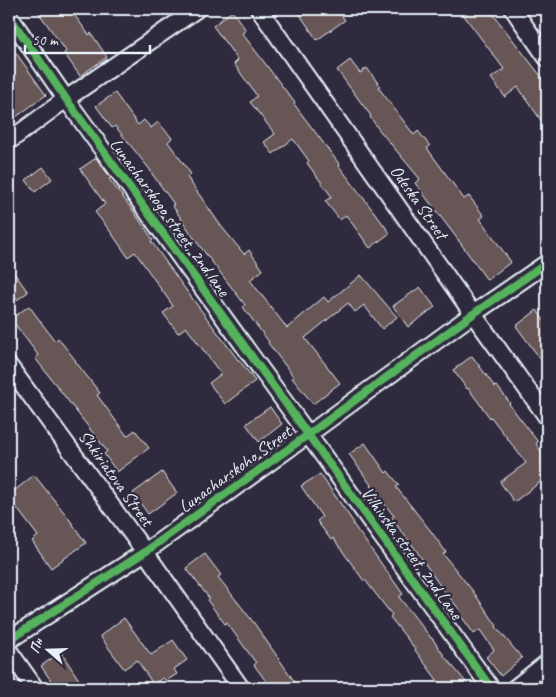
<svg xmlns="http://www.w3.org/2000/svg" width="556" height="697" viewBox="0 0 556 697" font-family="Caveat,sans-serif">
  <style>
    .building { fill: #685756; stroke: #e8f1f8 }
    .lines { fill: none; stroke-linecap: round; stroke-linejoin: round }
    .minor-casing { stroke: #e8f1f8; stroke-width: 20 }
    .minor { stroke: #2f2a3d; stroke-width: 16 }
    .cycleway-casing { stroke: #2f2a3d; stroke-width: 11 }
    .cycleway { stroke: #56b35d; stroke-width: 8 }
    .labels { text-anchor: middle; stroke-width: 4.5; stroke-linejoin: round; paint-order: stroke }
    .street-label { font-size: 18px; fill: #e8f1f8; stroke: #2f2a3d }
  </style>
  <rect width="100%" height="100%" fill="#2f2a3d"/>
  <filter id="ink" filterUnits="userSpaceOnUse"><feTurbulence type="fractalNoise" baseFrequency=".02" numOctaves="2"/><feDisplacementMap in="SourceGraphic" scale="10" xChannelSelector="R" yChannelSelector="G"/><feConvolveMatrix kernelMatrix="1 2 1 2 8 2 1 2 1" color-interpolation-filters="sRGB"/></filter>
  <g filter="url(#ink)">
    <!-- building -->
    <path class="building" d="M36,9H70L89,35L91,33L107,57L80,76L64,53L66,51Z
      M296,9H337L345,20L317,40Z
      M459,9H489L547,84V129L518,87L505,97L491,78L504,69Z
      M232,11L246,30L242,33L295,103L294,104L340,165L339,166L390,233L370,248L346,215L340,220L325,201L332,197L307,163L309,161L293,139L273,154L264,142L275,134L250,102L257,96L234,64L238,60L213,26Z
      M9,43L46,95L16,117L9,106Z
      M350,60L360,73L367,68L380,86L378,87L414,135L418,131L430,146L427,148L464,199L469,196L484,216L480,219L511,262L487,280L456,237L415,183L420,179L380,131L370,117L371,116L337,70Z
      M115,93L138,125L144,120L151,128L158,122L172,138L168,142L191,174L187,177L221,226L244,254L249,250L263,270L250,280L287,328L324,297L328,302L361,275L397,317L382,329L364,305L355,312L348,303L305,338L340,383L313,404L292,378L294,377L268,343L269,342L243,307L245,305L196,241L172,205L174,204L150,171H151L115,126L112,128L96,106Z
      M96,158L111,178L109,179L134,212L153,240L151,241L183,286L238,360H239L255,381L225,404L209,383L221,374L186,327L178,333L163,313L173,306L135,252L128,257L110,231L95,212L105,204L80,169Z
      M43,167L52,179L35,192L26,180Z
      M9,266L28,292L17,300L9,289Z
      M420,287L435,307L408,327L393,306Z
      M29,306L55,341L58,338L76,361H75L100,393L97,395L127,436L135,430L149,448L117,472L104,454L107,451L35,358L38,355L11,319Z
      M537,310L547,325V368L516,326Z
      M472,356L495,387L497,386L510,403L509,404L538,442L536,444L547,460V477L514,502L500,482L526,463L491,417L490,418L468,388L467,389L453,370Z
      M270,407L282,424L259,442L246,424Z
      M365,443L386,473L388,471L399,485L396,487L430,530L446,552L443,554L472,590L497,626L496,627L522,658L501,676L486,657L494,650L480,630L474,634L461,616L463,614L438,583L416,550L391,518L394,516L370,486L371,485L349,454Z
      M162,472L177,493L148,514L133,493Z
      M320,474L354,523L353,524L403,594L399,597L431,638H432L445,657L471,688H443L415,650H416L390,617L392,615L365,580L364,581L333,538L331,540L317,521L322,517L301,486Z
      M34,475L67,516L86,543L51,568L32,541L38,536L9,498V495Z
      M205,554L221,575L218,577L254,623L299,688H271L254,665L256,663L227,623L225,624L207,600L209,598L186,568Z
      M124,618L151,655L173,640L187,660L174,669L177,674L166,681L163,678L153,684L137,660L124,669L100,636Z
      M61,652L81,683L73,688H56L41,666Z"/>
    <g class="lines">
      <!-- minor casing -->
      <g class="minor-casing">
        <path id="minor" d="M259,9L473,314L547,417
          M513,9L547,58
          M9,16L66,99L491,688
          M9,141L66,99L197,9
          M9,366L145,552L241,688
          M9,640L145,552L309,434L473,314L547,263
          M9,651L35,688
          M515,688L547,663"/>
      </g>
      <!-- minor -->
      <use href="#minor" class="minor"/>
      <!-- cycleway casing -->
      <g class="cycleway-casing">
        <path id="cycleway" d="M9,16L66,99L491,688
          M9,640L145,552L309,434L473,314L547,263"/>
      </g>
      <!-- cycleway -->
      <use href="#cycleway" class="cycleway"/>
    </g>
  </g>
  <g class="labels">
    <!-- street labels -->
    <g class="street-label">
      <text transform="translate(419 202) rotate(55)" y="6">Odeska Street</text>
      <text transform="translate(170 217) rotate(54)" y="6">Lunacharskogo street, 2nd lane</text>
      <text transform="translate(235 469) rotate(-36)" y="6">Lunacharskoho Street</text>
      <text transform="translate(116 478) rotate(54)" y="6">Shkiriatova Street</text>
      <text transform="translate(412 553) rotate(54)" y="6">Vilhivska street, 2nd Lane</text>
    </g>
  </g>
  <!-- margin -->
  <rect width="556" height="697" fill="none" stroke="#2f2a3d" stroke-width="30"/>
  <rect x="15" y="15" width="526" height="667" fill="none" stroke="#e8f1f8" stroke-width="2" filter="url(#ink)"/>
  <!-- north arrow -->
  <g transform="translate(48 650) rotate(290)" stroke="#2f2a3d" stroke-width="4" paint-order="stroke">
  <path d="M0-4L9 19L0 12L-9 19Z" fill="#e8f1f8"/>
  <text y="-8" font-size="14" font-weight="bold" text-anchor="middle" fill="#e8f1f8">Пн</text>
  </g>
  <!-- scale -->
  <path d="M25 45v8h125v-8" fill="none" stroke="#e8f1f8" stroke-width="2.5"/>
  <text x="32" y="45" font-size="15" fill="#e8f1f8" stroke="#2f2a3d" stroke-width="4" paint-order="stroke">50 m</text>
</svg>
